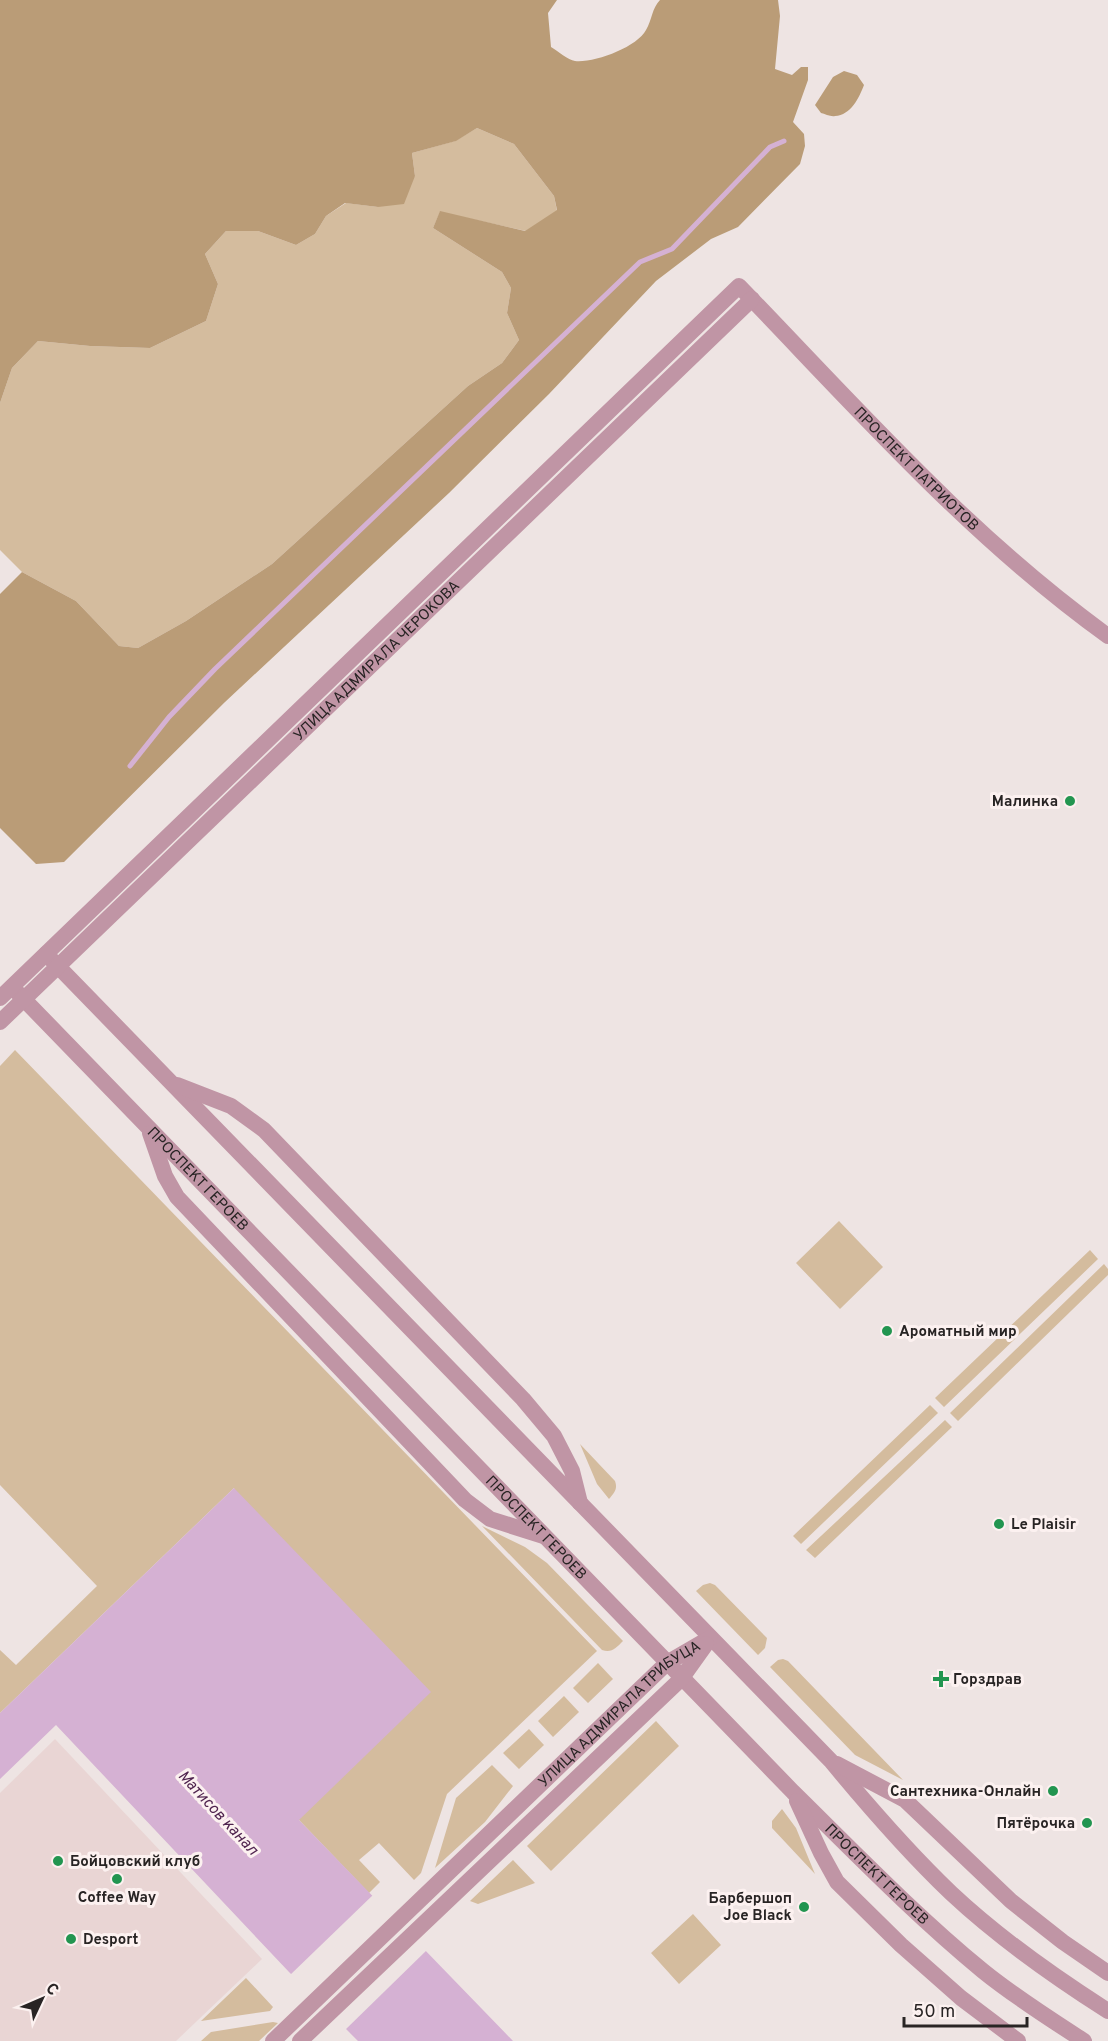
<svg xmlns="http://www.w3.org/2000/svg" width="1108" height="2041" viewBox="0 0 1108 2041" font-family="Overpass,sans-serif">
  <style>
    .built { fill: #e9d5d4 }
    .green { fill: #d4bc9e }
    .forest { fill: #ba9c77 }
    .water { fill: #d5b1d3 }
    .pier { fill: #eee4e3 }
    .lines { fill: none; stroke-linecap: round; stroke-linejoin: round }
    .stream { stroke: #d5b1d3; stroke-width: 5 }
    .minor { stroke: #c095a5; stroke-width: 16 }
    .poi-dot { fill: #229550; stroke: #fcf1f0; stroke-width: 2 }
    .labels { text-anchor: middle; stroke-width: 6; stroke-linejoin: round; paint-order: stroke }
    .street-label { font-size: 15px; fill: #282424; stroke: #fcf1f0 }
    .poi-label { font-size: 15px; font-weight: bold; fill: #282424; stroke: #fcf1f0; text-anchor: start }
    .water-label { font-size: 16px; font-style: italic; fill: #50244f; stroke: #fcf1f0 }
  </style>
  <rect width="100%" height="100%" fill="#eee4e3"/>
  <!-- built -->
  <path class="built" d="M55,1739L262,1959L176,2041H0V1793Z"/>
  <!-- green -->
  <path class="green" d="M477,128L514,144L554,196L557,211L526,231L440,212L433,228L502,272L511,288L507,313L519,340L502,363L468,386L272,564L186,621L138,648L119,646L76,601L22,572L0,550V403L12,368L38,341L90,346L150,348L206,321L218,284L205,254L226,231H258L296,245L315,234L326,216L346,203L378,207L415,176L412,153L455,141Z
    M15,1050L597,1651L447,1794L421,1873L414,1880L379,1843L359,1860L380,1882L369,1893L299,1820L234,1488L0,1713V1650L16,1665L97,1586L0,1485V1066Z
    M839,1221L883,1267L840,1309L796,1263Z
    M1090,1250L1098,1259L944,1407L935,1398Z
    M1104,1264L1108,1269V1275L958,1421L950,1413Z
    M930,1405L938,1413L801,1544L793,1536Z
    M945,1420L952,1427L815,1558L806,1550Z
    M580,1444L615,1481C618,1489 614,1493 609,1499L597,1484Z
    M482,1526L525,1547L547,1563L623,1641C616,1648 612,1653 602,1650Z
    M710,1583L715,1585L767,1638L765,1648L758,1655L696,1591L703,1585Z
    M783,1659L788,1661L903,1780L855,1755L770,1667L778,1660Z
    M598,1663L613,1679L588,1703L573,1688Z
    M564,1696L579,1712L553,1737L538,1721Z
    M656,1721L679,1746L551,1871L527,1846Z
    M529,1729L544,1745L519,1769L503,1753Z
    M492,1765L513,1786L485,1822L435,1868L456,1798Z
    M782,1809L796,1828L815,1874L772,1828V1821Z
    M513,1860L535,1883L478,1904L470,1901Z
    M693,1914L721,1945L679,1984L651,1953Z
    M246,1978L273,2007L270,2011L201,2021Z
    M273,2022L278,2023L259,2041H201L211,2032Z"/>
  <!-- forest -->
  <path class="forest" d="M0,0H557L548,13L551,47C558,51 568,60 575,61C595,63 637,47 646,30C652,20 652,8 660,0H778L780,16L775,69L792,75L801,67H808V80L793,122L804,134L805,146L800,164L738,227L711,239L656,281L549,394L449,493L225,702L64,862L36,864L0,828V594L22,572L76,601L119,646L138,648L186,621L272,564L468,386L502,363L519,340L507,313L511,288L502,272L433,228L440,211L525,231L557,210L554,196L514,144L477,128L456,141L412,153L415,176L404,204L378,207L345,203L326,216L315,234L296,245L258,231H226L205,254L218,284L206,321L150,348L90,346L38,341L12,368L0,403Z
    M844,71L857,75L864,85C859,98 851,115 835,116C831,117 825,114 821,113L815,105L833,77Z"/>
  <!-- water -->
  <path class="water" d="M234,1488L431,1692L299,1820L513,2041H358L289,1972L56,1725L0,1779V1713Z"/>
  <!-- pier -->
  <path class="pier" d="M374,1894L428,1949L344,2031L289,1976Z"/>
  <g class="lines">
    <!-- stream -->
    <path class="stream" d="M130,766L169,717L215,669L640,262L672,249L770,147L784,141"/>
    <!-- minor -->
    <g class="minor">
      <path d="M46,954L831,1761C869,1807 908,1852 951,1893C999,1938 1053,1976 1108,2011"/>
      <path id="s1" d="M12,987L793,1792C855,1853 916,1916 983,1971C1015,1997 1050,2019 1084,2041"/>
      <path id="s2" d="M0,998L739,286C856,407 970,537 1108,636"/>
      <path id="s3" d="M0,1022L752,299"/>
      <path d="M177,1085L231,1106L264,1130L523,1399L554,1436L572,1471L580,1503"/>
      <path d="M150,1133L165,1176L177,1197L465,1500L490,1519L543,1536"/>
      <path d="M837,1764L905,1800L1011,1901L1063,1942L1108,1973"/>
      <path d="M797,1801L821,1853L837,1882L901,1945L961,1998L1018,2041"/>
      <path id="s4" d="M273,2041L667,1663L710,1638"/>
      <path d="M300,2041L681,1679L706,1644"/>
    </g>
  </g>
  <!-- markers -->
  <g class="poi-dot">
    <circle cx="1070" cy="801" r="6"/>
    <circle cx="887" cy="1331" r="6"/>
    <circle cx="999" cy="1524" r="6"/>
    <path d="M938 1670h6v6h6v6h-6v6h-6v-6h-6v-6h6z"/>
    <circle cx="1053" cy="1791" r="6"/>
    <circle cx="1087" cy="1823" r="6"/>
    <circle cx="58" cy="1861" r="6"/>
    <circle cx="117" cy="1879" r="6"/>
    <circle cx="804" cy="1907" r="6"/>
    <circle cx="71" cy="1939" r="6"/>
  </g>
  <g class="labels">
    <!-- street labels -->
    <g class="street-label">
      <text dy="5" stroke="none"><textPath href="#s2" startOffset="1281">ПРОСПЕКТ ПАТРИОТОВ</textPath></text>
      <text dy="5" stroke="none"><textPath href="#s3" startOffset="522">УЛИЦА АДМИРАЛА ЧЕРОКОВА</textPath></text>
      <text dy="5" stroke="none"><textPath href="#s1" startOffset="267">ПРОСПЕКТ ГЕРОЕВ</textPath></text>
      <text dy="5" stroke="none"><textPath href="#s1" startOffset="753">ПРОСПЕКТ ГЕРОЕВ</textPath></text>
      <text dy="5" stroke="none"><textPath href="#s4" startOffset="477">УЛИЦА АДМИРАЛА ТРИБУЦА</textPath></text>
      <text dy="5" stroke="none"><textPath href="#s1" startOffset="1239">ПРОСПЕКТ ГЕРОЕВ</textPath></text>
    </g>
    <!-- poi labels -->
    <g class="poi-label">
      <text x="1058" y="806" text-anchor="end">Малинка</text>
      <text x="899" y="1336">Ароматный мир</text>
      <text x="1011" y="1529">Le Plaisir</text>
      <text x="953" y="1684">Горздрав</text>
      <text x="1041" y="1796" text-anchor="end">Сантехника-Онлайн</text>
      <text x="1075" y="1828" text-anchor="end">Пятёрочка</text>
      <text x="70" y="1866">Бойцовский клуб</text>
      <text x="117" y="1902" text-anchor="middle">Coffee Way</text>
      <text x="792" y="1903" text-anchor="end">Барбершоп<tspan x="792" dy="17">Joe Black</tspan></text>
      <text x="83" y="1944">Desport</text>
    </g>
    <!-- water labels -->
    <g class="water-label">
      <text transform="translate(219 1812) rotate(47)" y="6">Матисов канал</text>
    </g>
  </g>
  <!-- north arrow -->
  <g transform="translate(42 1999) rotate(46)" stroke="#fcf1f0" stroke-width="4.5" paint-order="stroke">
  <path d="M0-4.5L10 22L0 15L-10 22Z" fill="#282424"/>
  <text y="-9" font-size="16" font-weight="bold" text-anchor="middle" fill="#282424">С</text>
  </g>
  <!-- scale -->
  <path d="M904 2017v9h123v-9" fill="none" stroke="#282424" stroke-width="3"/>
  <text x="913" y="2017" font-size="18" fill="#282424" stroke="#fcf1f0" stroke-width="4.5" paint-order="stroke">50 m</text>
</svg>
